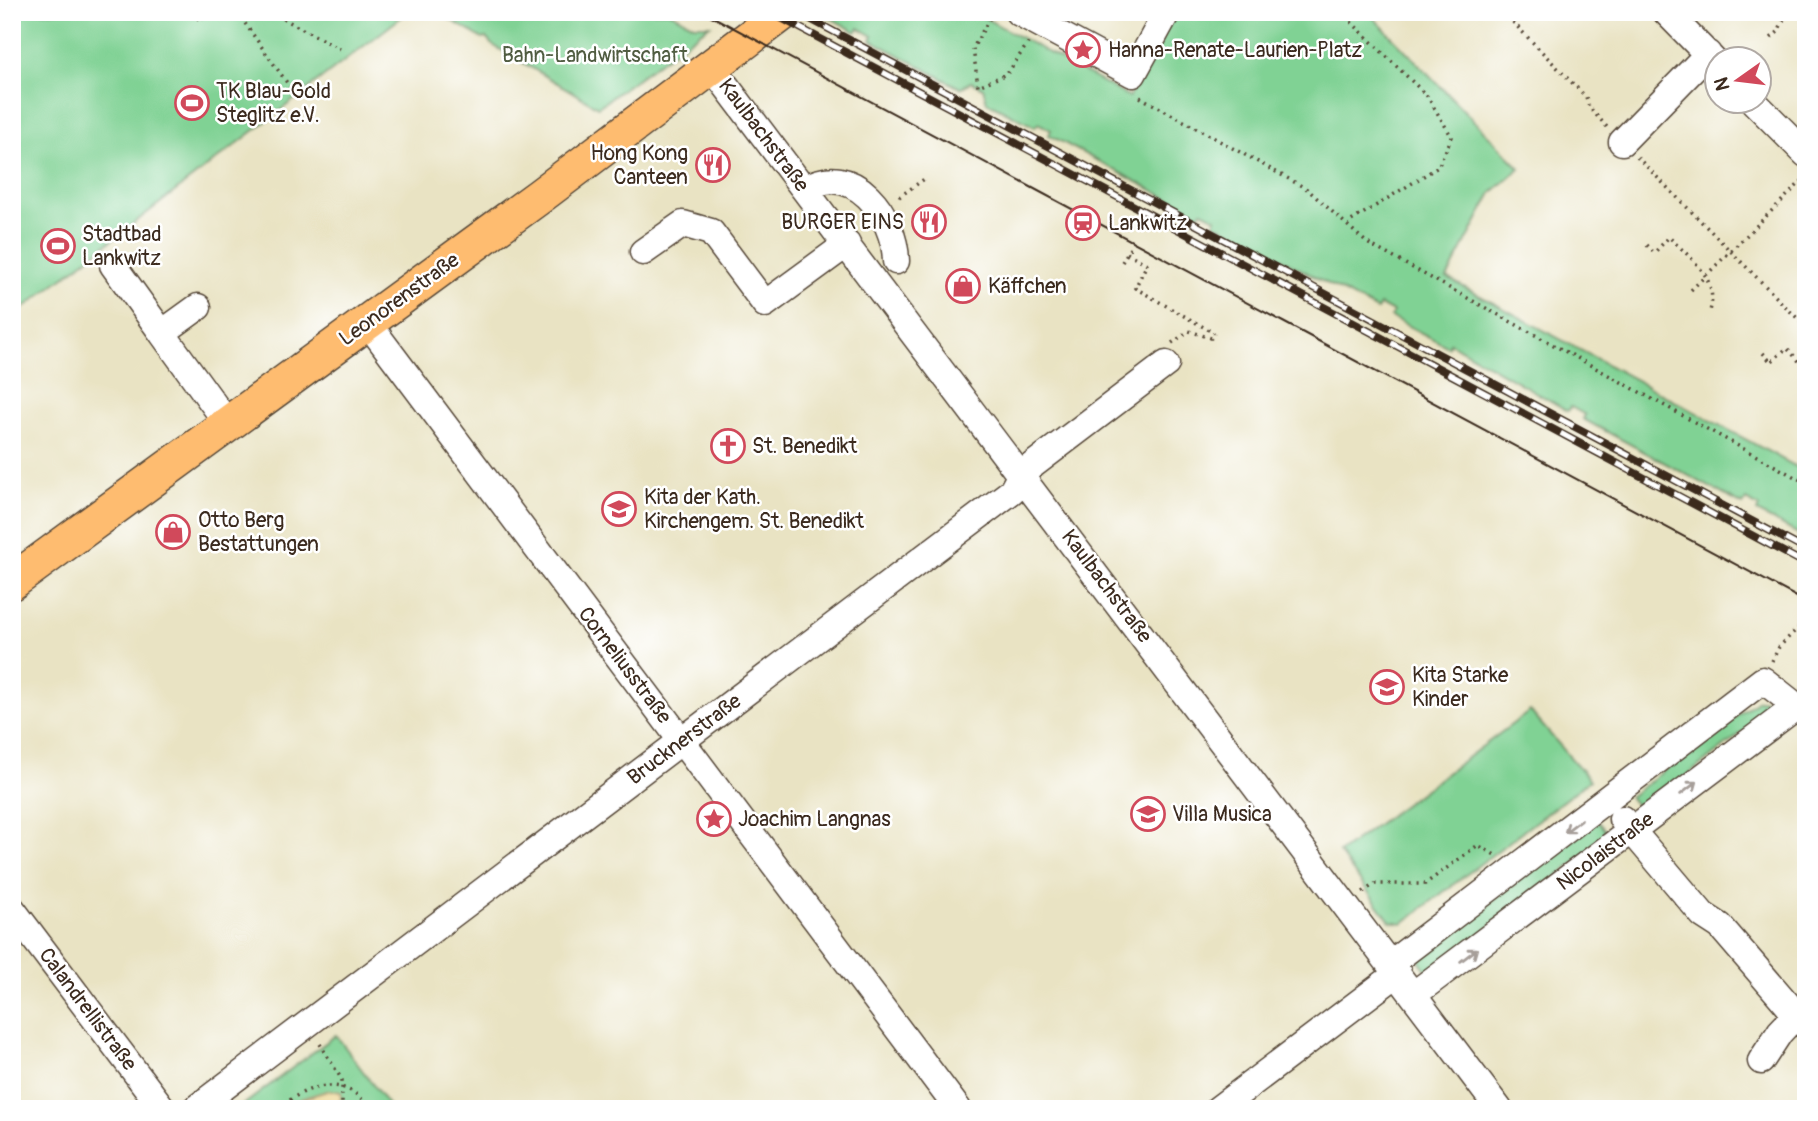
<svg xmlns="http://www.w3.org/2000/svg" width="1818" height="1121" viewBox="0 0 1818 1121" font-family="Pangolin,sans-serif">
  <style>
    .green { fill: #80d294; stroke: #5e7e59; stroke-width: 2 }
    .sand { fill: #eeda9e; stroke: #94825e; stroke-width: 2 }
    .lines { fill: none; stroke-linecap: round; stroke-linejoin: round }
    .minor-casing { stroke: #554637; stroke-width: 29 }
    .major-casing { stroke: #554637; stroke-width: 38 }
    .path { stroke: #554637; stroke-width: 3.5; stroke-dasharray: 2 5; stroke-linecap: butt }
    .minor { stroke: #fff; stroke-width: 26 }
    .major { stroke: #febc70; stroke-width: 35 }
    .tram { stroke: #3b2a1e; stroke-width: 2 }
    .rail-casing { stroke: #3b2a1e; stroke-width: 8 }
    .rail { stroke: #fff; stroke-width: 5; stroke-dasharray: 16; stroke-linecap: butt }
    .oneway { stroke: #a79f9a }
    .labels { text-anchor: middle; stroke-width: 5; stroke-linejoin: round; paint-order: stroke }
    .poi-label { font-size: 21px; fill: #3b2a1e; stroke: #fff; text-anchor: start }
    .park-label { font-size: 21px; fill: #505c41; stroke: #fff }
    .street-label { font-size: 21px; fill: #3b2a1e; stroke: #fff }
  </style>
  <rect width="100%" height="100%" fill="#fff"/>
  <filter id="ink" filterUnits="userSpaceOnUse"><feTurbulence type="fractalNoise" baseFrequency=".0143" numOctaves="2"/><feDisplacementMap in="SourceGraphic" scale="14" xChannelSelector="R" yChannelSelector="G"/><feConvolveMatrix kernelMatrix="1 2 1 2 8 2 1 2 1" color-interpolation-filters="sRGB"/></filter>
  <filter id="wash" filterUnits="userSpaceOnUse"><feTurbulence type="fractalNoise" baseFrequency=".00686" numOctaves="4" result="noise"/><feDisplacementMap in="SourceGraphic" scale="28" xChannelSelector="R" yChannelSelector="G"/><feGaussianBlur stdDeviation="1.57" result="paint"/><feColorMatrix in="noise" values="0 0 0 0 0 0 0 0 0 0 0 0 0 0 0 0 0 1.4 0 .05"/><feComposite in="paint" operator="in"/></filter>
  <g filter="url(#wash)">
    <rect width="100%" height="100%" fill="#e9e3c3"/>
    <!-- green -->
    <path class="green" d="M12,12H408L12,317Z
      M437,12H670L694,25H710L598,107L491,44L486,38L483,39Z
      M832,12H974L1129,97L1175,12H1368L1520,168L1492,193L1447,278L1806,472V538L1757,512L1759,507L1746,500L1743,505L1583,419L1585,415L1571,407L1568,411L1450,343L1448,347L1391,317L1393,312L1380,305L1377,310L1214,223L1216,218L1202,211L1199,215L1049,135L1051,130L1038,123L1035,127L987,102L983,88L971,82L960,88L871,40L873,36L859,28L856,32L827,16Z
      M1758,700L1769,701L1774,708L1641,811L1629,797Z
      M1530,711L1590,780L1403,923L1390,921L1339,853Z
      M1597,821L1610,836L1429,973L1417,958Z
      M336,1035L391,1109H238Z"/>
    <!-- sand -->
    <path class="sand" d="M330,1090L341,1092L340,1109H288L301,1099Z"/>
  </g>
  <g filter="url(#ink)">
    <g class="lines">
      <!-- minor casing -->
      <g class="minor-casing">
        <path id="minor" d="M1018,12L1133,74L1167,12
          M1666,12L1716,63
          M711,66L1499,1109
          M1754,102L1806,154
          M1622,142L1708,54
          M805,189C853,158 895,216 896,261
          M643,252L683,224L711,232L765,304L847,244
          M113,265L162,333
          M198,307L162,333L228,424
          M367,322L958,1109
          M1622,819L1703,915L1720,926L1806,1026
          M12,909L163,1109
          M1390,964L1763,680L1806,714
          M1413,995L1797,706
          M1761,1061L1780,1032L1796,1015
          M195,1109L1012,491L1021,474L1166,364
          M1218,1109L1398,973"/>
      </g>
      <!-- major casing -->
      <g class="major-casing">
        <path id="major" d="M12,582L540,196L784,12"/>
      </g>
      <!-- path -->
      <path class="path" d="M194,12L200,21L211,12
        M237,12L290,87
        M271,12L340,49
        M993,12L973,48L978,86L1007,74L1028,43
        M1341,12L1427,96L1452,137L1438,167L1348,223
        M1503,12L1586,97L1589,107L1607,127
        M1771,38L1778,32L1787,12
        M1140,97L1307,189L1367,243L1806,483
        M1637,157L1806,327
        M899,197L927,177
        M1647,245L1654,253L1669,237C1691,259 1719,277 1710,311
        M1127,253L1147,264L1135,288L1214,333
        M1122,262L1132,245
        M1691,290L1803,180
        M1172,343L1189,331L1211,338L1214,333
        M1763,353L1771,362L1787,348L1806,369
        M1772,661L1779,647L1806,620
        M1363,892L1375,884H1425L1478,845L1495,855
        M320,1044L342,1080V1109
        M279,1109C305,1084 348,1073 369,1109"/>
      <!-- minor -->
      <use href="#minor" class="minor"/>
      <!-- major -->
      <use href="#major" class="major"/>
      <!-- tram -->
      <path class="tram" d="M704,12L1806,602"/>
      <!-- rail casing -->
      <g class="rail-casing">
        <path id="rail" d="M770,12L1806,564
          M797,12L1806,550"/>
      </g>
      <!-- rail -->
      <use href="#rail" class="rail"/>
    </g>
    <!-- one-way arrows -->
    <defs><path id="oneway-shaft" d="M-6 0H5M1.5-3L5.5 0L1.5 3" fill="none" stroke-width="1.6" stroke-linecap="round" stroke-linejoin="round" transform="scale(1.75)"/></defs>
    <g class="oneway">
      <use href="#oneway-shaft" transform="translate(1689 788) rotate(-37)"/>
      <use href="#oneway-shaft" transform="translate(1573 826) rotate(143)"/>
      <use href="#oneway-shaft" transform="translate(1469 955) rotate(-37)"/>
    </g>
  </g>
  <!-- icons -->
  <defs>
    <g id="sight-ring" transform="scale(1.75)"><circle r="9.5" fill="#fff" stroke="#d1495b" stroke-width="1.5"/><path d="M0-6L1.8-2.2L6-1.7L2.9 1.2L3.7 5.4L0 3.3L-3.7 5.4L-2.9 1.2L-6-1.7L-1.8-2.2Z" fill="#d1495b"/></g>
    <g id="stadium-ring" transform="scale(1.75)"><circle r="9.5" fill="#fff" stroke="#d1495b" stroke-width="1.5"/><path d="M0-5a6.5 5 0 1 0 0 10a6.5 5 0 1 0 0-10ZM-3.5-1.8h7v3.6h-7Z" fill="#d1495b"/></g>
    <g id="restaurant-ring" transform="scale(1.75)"><circle r="9.5" fill="#fff" stroke="#d1495b" stroke-width="1.5"/><path d="M-5-6h1v4h1v-4h1v4h1v-4h1v5L-1.5 .5V6h-2V.5L-5-1ZM5-6V6H3V1.5H1.5Q1.5-4 5-6Z" fill="#d1495b"/></g>
    <g id="station-ring" transform="scale(1.75)"><circle r="9.5" fill="#fff" stroke="#d1495b" stroke-width="1.5"/><path d="M-3-6H3Q5-6 5-4V2Q5 4 3 4L4.5 6H3L1.5 4h-3L-3 6H-4.5L-3 4Q-5 4-5 2V-4Q-5-6-3-6ZM-3.5-4v3h7v-3ZM-3.5 1v1.5H-2V1ZM2 1v1.5H3.5V1Z" fill="#d1495b"/></g>
    <g id="shop-ring" transform="scale(1.75)"><circle r="9.5" fill="#fff" stroke="#d1495b" stroke-width="1.5"/><path d="M-5-2.5h2.3a2.7 3.5 0 0 1 5.4 0H5L5.5 6h-11ZM-1.5-2.5h3a1.5 2.3 0 0 0-3 0Z" fill="#d1495b"/></g>
    <g id="church-ring" transform="scale(1.75)"><circle r="9.5" fill="#fff" stroke="#d1495b" stroke-width="1.5"/><path d="M-1.2-6h2.4v3.5h3.3v2.4h-3.3V6h-2.4V-.1h-3.3v-2.4h3.3Z" fill="#d1495b"/></g>
    <g id="school-ring" transform="scale(1.75)"><circle r="9.5" fill="#fff" stroke="#d1495b" stroke-width="1.5"/><path d="M0-5L7-2L0 1L-7-2ZM-4 1L0 2.5L4 1V4Q0 6-4 4Z" fill="#d1495b"/></g>
  </defs>
  <g fill-rule="evenodd">
    <use href="#sight-ring" x="1083" y="50"/>
    <use href="#stadium-ring" x="192" y="103"/>
    <use href="#restaurant-ring" x="713" y="165"/>
    <use href="#restaurant-ring" x="929" y="222"/>
    <use href="#station-ring" x="1083" y="223"/>
    <use href="#stadium-ring" x="58" y="246"/>
    <use href="#shop-ring" x="963" y="286"/>
    <use href="#church-ring" x="728" y="446"/>
    <use href="#school-ring" x="619" y="509"/>
    <use href="#shop-ring" x="173" y="532"/>
    <use href="#school-ring" x="1387" y="687"/>
    <use href="#school-ring" x="1148" y="814"/>
    <use href="#sight-ring" x="714" y="819"/>
  </g>
  <g class="labels">
    <!-- poi labels -->
    <g class="poi-label">
      <text x="1108" y="57">Hanna-Renate-Laurien-Platz</text>
      <text x="216" y="98">TK Blau-Gold<tspan x="216" dy="24">Steglitz e.V.</tspan></text>
      <text x="688" y="160" text-anchor="end">Hong Kong<tspan x="688" dy="24">Canteen</tspan></text>
      <text x="904" y="229" text-anchor="end">BURGER EINS</text>
      <text x="1108" y="230">Lankwitz</text>
      <text x="82" y="241">Stadtbad<tspan x="82" dy="24">Lankwitz</tspan></text>
      <text x="988" y="293">Käffchen</text>
      <text x="752" y="453">St. Benedikt</text>
      <text x="644" y="504">Kita der Kath.<tspan x="644" dy="24">Kirchengem. St. Benedikt</tspan></text>
      <text x="198" y="527">Otto Berg<tspan x="198" dy="24">Bestattungen</tspan></text>
      <text x="1412" y="682">Kita Starke<tspan x="1412" dy="24">Kinder</tspan></text>
      <text x="1172" y="821">Villa Musica</text>
      <text x="738" y="826">Joachim Langnas</text>
    </g>
    <!-- park labels -->
    <g class="park-label">
      <text x="595" y="62">Bahn-Landwirtschaft</text>
    </g>
    <!-- street labels -->
    <g class="street-label">
      <text transform="translate(764 135) rotate(53)" y="7">Kaulbachstraße</text>
      <text transform="translate(399 299) rotate(-36)" y="7">Leonorenstraße</text>
      <text transform="translate(1107 586) rotate(53)" y="7">Kaulbachstraße</text>
      <text transform="translate(625 665) rotate(53)" y="7">Corneliusstraße</text>
      <text transform="translate(684 739) rotate(-37)" y="7">Brucknerstraße</text>
      <text transform="translate(1605 851) rotate(-37)" y="7">Nicolaistraße</text>
      <text transform="translate(88 1009) rotate(53)" y="7">Calandrellistraße</text>
    </g>
  </g>
  <!-- margin -->
  <rect width="1818" height="1121" fill="none" stroke="#fff" stroke-width="42"/>
  <!-- north arrow -->
  <g transform="translate(1738 80) rotate(256)"><circle r="33" fill="#ffffff" stroke="#b1aaa5" stroke-width="2"/>
  <path d="M0-5L12 26L0 18L-12 26Z" fill="#d1495b"/>
  <text y="-10" font-size="19" font-weight="bold" text-anchor="middle" fill="#3b2a1e">N</text>
  </g>
</svg>
